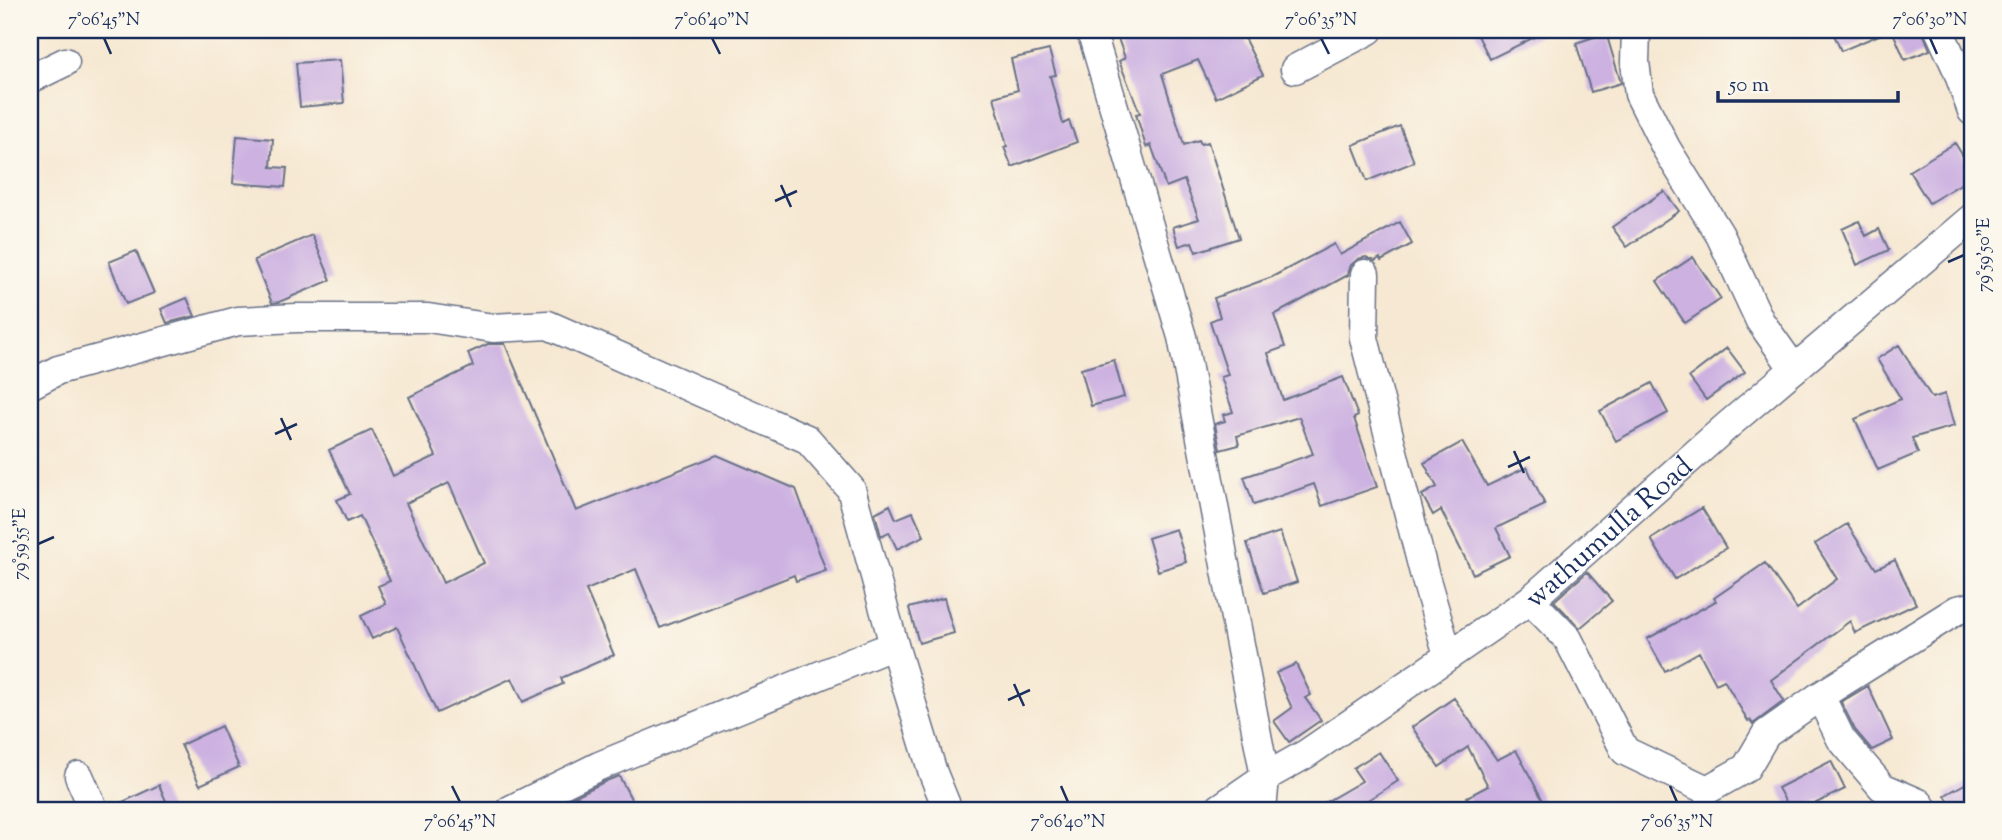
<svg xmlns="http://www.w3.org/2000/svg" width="2002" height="840" viewBox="0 0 2002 840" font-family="'Sorts Mill Goudy',serif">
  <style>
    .building { fill: #ccb1e1; fill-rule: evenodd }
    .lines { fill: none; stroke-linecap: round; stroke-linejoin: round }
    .minor-casing { stroke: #687087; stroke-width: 31 }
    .minor { stroke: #fff; stroke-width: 28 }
    .ticks { fill: none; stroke: #1b2f5e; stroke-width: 2.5 }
    .labels { text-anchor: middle; stroke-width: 5; stroke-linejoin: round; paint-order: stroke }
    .street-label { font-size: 28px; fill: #1b2f5e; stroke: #fbf7ec }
    .neatline { fill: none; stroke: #1b2f5e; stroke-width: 2.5 }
    .ticks-label { font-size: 18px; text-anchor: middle; fill: #1b2f5e }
  </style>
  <rect width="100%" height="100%" fill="#fbf7ec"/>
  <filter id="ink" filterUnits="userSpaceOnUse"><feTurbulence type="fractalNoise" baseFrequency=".0143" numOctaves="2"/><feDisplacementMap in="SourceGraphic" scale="14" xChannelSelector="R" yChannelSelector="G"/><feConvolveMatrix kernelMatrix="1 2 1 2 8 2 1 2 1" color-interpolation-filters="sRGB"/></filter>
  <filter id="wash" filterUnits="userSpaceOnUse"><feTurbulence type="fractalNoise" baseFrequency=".00686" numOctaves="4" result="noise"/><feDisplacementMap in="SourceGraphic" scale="28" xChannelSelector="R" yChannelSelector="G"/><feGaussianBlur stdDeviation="1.57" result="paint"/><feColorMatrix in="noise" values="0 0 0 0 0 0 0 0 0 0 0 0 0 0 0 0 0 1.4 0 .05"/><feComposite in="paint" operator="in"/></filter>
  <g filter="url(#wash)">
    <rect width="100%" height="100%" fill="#f6e8d2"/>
    <g id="blocks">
      <!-- building -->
      <path class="building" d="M1115,30H1240L1263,75L1216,98L1198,60L1162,74L1184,145L1199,140L1201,144L1208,142L1239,238L1196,252L1192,242L1179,246L1173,227L1199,219L1184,180L1166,187L1151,145L1146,147L1136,114L1140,113L1119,61L1125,58Z
        M1475,30H1549L1490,59Z
        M1832,30H1891L1841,51Z
        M1892,30H1922L1930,50L1905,60Z
        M1606,33L1621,83L1591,92L1576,43Z
        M1049,50L1056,75L1050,76L1063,124L1069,121L1077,142L1012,167L1004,147L1007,146L994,97L1018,90L1011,59Z
        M340,60L344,103L300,107L296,63Z
        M1400,126L1414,162L1367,181L1353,145Z
        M237,136L273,139L271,167L287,168L285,187L233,183Z
        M1955,143L1972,171V177L1929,203L1909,171Z
        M1664,191L1679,211L1627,247L1612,227Z
        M1859,221L1866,236L1879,229L1889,250L1857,265L1842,229Z
        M1400,222L1412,244L1381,261L1380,258L1375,261L1366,257L1358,259L1350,266L1348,275L1274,315L1285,347L1268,353L1283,400L1343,377L1358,416L1354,418L1377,487L1322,506L1314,484L1254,505L1244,477L1313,454L1299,417L1237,436L1239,445L1220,450L1215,424L1225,421L1223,415L1233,412L1221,377L1228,375L1210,321L1220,317L1214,298L1272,277L1334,244L1340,255Z
        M312,235L331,280L279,302L272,303L254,260Z
        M136,251L154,293L126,304L109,262Z
        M1693,257L1721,299L1685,323L1657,281Z
        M187,298L195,316L167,323L161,309Z
        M488,344H505L576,511L717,455L796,489L826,571L796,581L794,575L660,628L636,569L586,590L614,655L561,678L563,684L523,702L512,678L437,713L397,627L372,639L361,616L386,604L378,586L390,581L360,516L347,522L337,500L350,494L329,450L372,430L393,476L436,456L409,397L473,366L468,353ZM449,483L484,563L443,583L406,503Z
        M1899,345L1932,398L1945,394L1954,426L1912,438L1918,453L1878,470L1855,419L1901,399L1877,359Z
        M1727,348L1745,372L1706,400L1689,377Z
        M1114,360L1124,397L1091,406L1081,369Z
        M1652,383L1668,413L1616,441L1600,411Z
        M1462,442L1487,486L1527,467L1545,505L1496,528L1510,556L1473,574L1441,510L1433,515L1422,495L1437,487L1424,463Z
        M890,505L896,519L913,512L924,536L897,549L889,532L881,536L875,513Z
        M1702,508L1726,548L1675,579L1651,539Z
        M1847,524L1876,569L1895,560L1916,604L1855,633L1850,621L1771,680L1784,701L1753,724L1750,720L1748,721L1724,680L1716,684L1699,652L1665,671L1647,639L1716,601L1714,598L1765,563L1797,609L1837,579L1815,544Z
        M1176,529L1186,562L1158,571L1148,538Z
        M1280,532L1297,582L1264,593L1247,543Z
        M1587,572L1612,601L1580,628L1554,601Z
        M944,598L954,633L919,643L909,608Z
        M1296,664L1311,695L1305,698L1321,720L1289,742L1274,721L1292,708L1276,673Z
        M1868,686L1893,740L1872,750L1855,730L1841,702Z
        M1454,698L1497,760L1516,750L1548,810H1473L1467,797L1488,786L1468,747L1439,767L1412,727Z
        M221,726L239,767L200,785L181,745Z
        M1379,752L1398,781L1352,810H1312L1362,781L1353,768Z
        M1831,761L1845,789L1802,810H1790L1778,788Z
        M619,776L637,810H547L606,781Z
        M1972,780V810H1954L1945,795Z
        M159,785L170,810H110V808Z"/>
    </g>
  </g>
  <g filter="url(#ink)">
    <use href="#blocks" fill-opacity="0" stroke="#687087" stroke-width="2"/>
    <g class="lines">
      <!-- minor casing -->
      <g class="minor-casing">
        <g id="minor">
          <path d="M1089,30L1094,40L1182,337L1265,777L1262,810"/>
          <path d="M1636,30L1635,62L1639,94L1666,148L1720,235L1760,321L1794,369"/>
          <path d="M1939,30L1957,69L1972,111"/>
          <path d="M1295,69L1369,30"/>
          <path d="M30,79L65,62"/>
          <path d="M1365,274L1364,338L1424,573L1448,655"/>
          <path d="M30,385L58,370L238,321L296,318H428L493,328L548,325L807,439L851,489L894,645L933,773L948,810"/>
          <path d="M1530,600L1568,639L1625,751L1707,790L1746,768L1766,734L1820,696L1841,739L1882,787L1919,803L1924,810"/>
          <path d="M1820,696L1957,610L1972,607"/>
          <path d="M79,776L94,810"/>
          <path d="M510,810L599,766L894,645"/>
          <path id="s1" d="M1217,810L1265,777L1306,754L1530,600L1727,426L1972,218"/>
        </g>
      </g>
      <!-- minor -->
      <use href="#minor" class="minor"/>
    </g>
  </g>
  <!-- ticks -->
  <path class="ticks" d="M104,38L111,54M712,38L720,54M1321,38L1329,54M1930,38L1937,54M781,185L791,207M775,201L797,191M1948,262L1964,255M281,418L291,440M275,434L297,424M1514,451L1524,473M1508,467L1530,457M38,544L54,537M1014,684L1024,706M1008,700L1030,690M452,786L460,802M1061,786L1068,802M1670,786L1677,802"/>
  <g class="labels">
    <!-- street labels -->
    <g class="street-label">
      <text dy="10" stroke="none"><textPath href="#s1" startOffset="481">wathumulla Road</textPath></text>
    </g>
  </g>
  <!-- margin -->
  <rect width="2002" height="840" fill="none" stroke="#fbf7ec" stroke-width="77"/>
  <!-- scale -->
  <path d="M1718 91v10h180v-10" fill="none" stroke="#1b2f5e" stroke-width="3.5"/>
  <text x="1729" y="91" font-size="21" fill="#1b2f5e" stroke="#fbf7ec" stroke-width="5" paint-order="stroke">50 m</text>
  <rect x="38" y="38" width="1926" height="764" class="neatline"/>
  <g class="ticks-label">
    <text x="104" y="25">7°06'45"N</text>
    <text x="712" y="25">7°06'40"N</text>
    <text x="1321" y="25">7°06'35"N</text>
    <text x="1930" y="25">7°06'30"N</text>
    <text transform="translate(1983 255) rotate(-90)" y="6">79°59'50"E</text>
    <text transform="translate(19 544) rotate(-90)" y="6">79°59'55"E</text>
    <text x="460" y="827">7°06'45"N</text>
    <text x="1068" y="827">7°06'40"N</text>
    <text x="1677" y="827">7°06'35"N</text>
  </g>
</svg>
